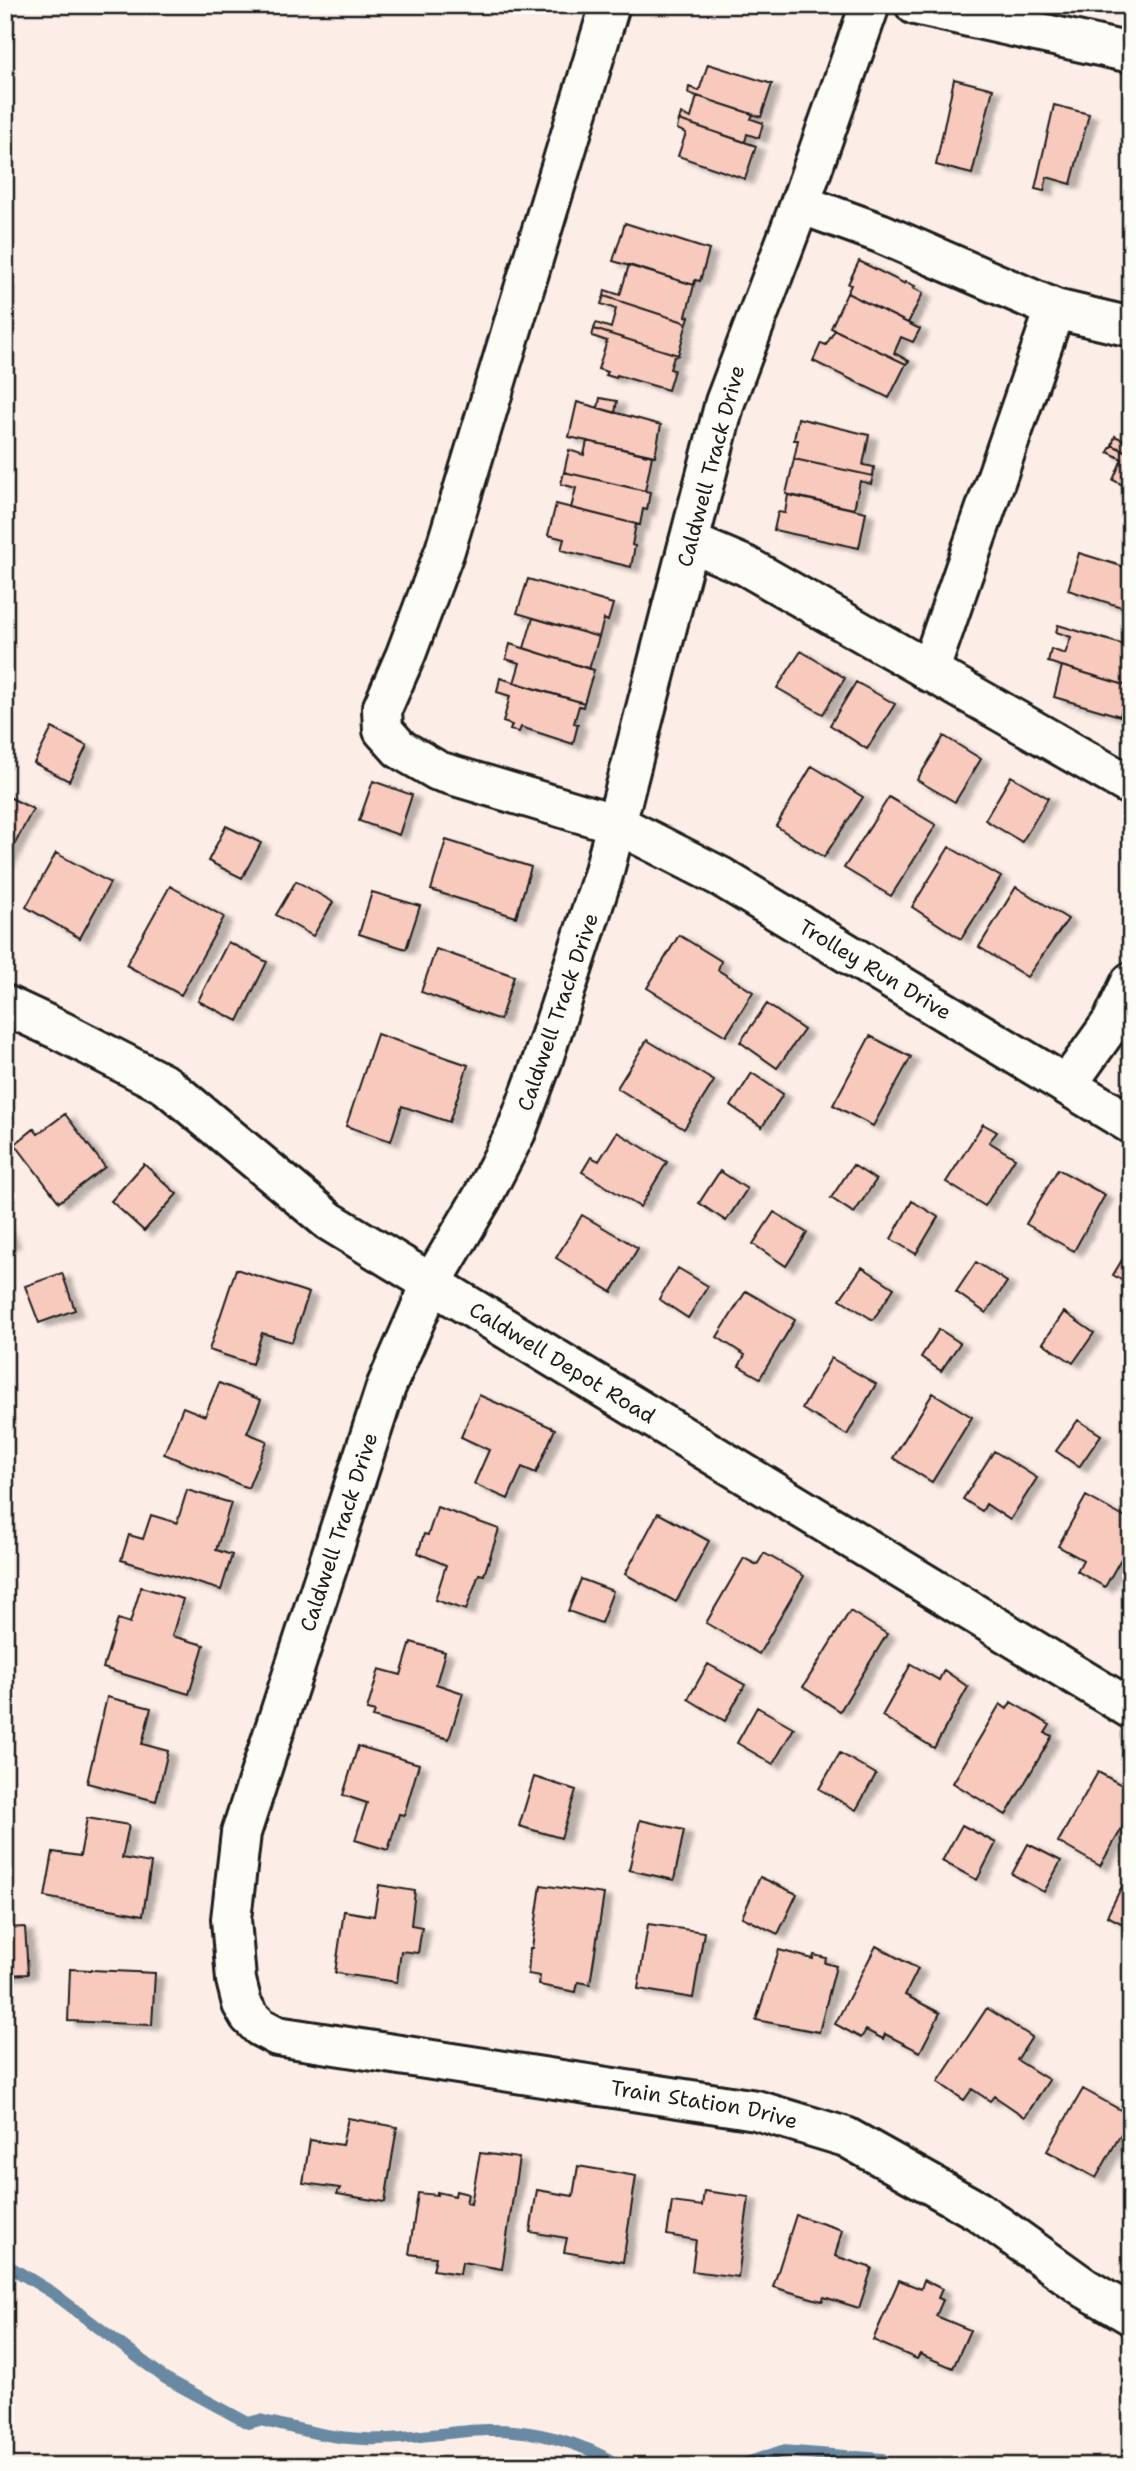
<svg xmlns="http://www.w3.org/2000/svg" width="1136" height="2471" viewBox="0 0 1136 2471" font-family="'Shantell Sans',sans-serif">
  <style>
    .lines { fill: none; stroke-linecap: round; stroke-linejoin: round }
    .stream { stroke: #6889a1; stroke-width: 12 }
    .building { fill: #f8cabd; stroke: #1c1c1c; stroke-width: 2; filter: url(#shadow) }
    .minor-casing { stroke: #1c1c1c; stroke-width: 44 }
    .minor { stroke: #fdfcf7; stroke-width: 38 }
    .labels { text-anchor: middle; stroke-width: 5; stroke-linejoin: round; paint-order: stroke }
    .street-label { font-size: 21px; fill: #1c1c1c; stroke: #fdfcf7 }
  </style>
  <defs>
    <filter id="shadow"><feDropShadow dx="8" dy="4.5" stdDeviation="2" flood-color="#0004"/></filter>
  </defs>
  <rect width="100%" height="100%" fill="#fcede6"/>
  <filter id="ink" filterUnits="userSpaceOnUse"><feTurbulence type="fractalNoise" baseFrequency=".0143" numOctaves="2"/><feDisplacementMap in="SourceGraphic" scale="14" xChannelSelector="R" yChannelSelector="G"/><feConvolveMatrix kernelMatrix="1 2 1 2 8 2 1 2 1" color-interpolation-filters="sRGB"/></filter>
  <g filter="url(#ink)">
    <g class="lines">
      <!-- stream -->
      <path class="stream" d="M5,2264L53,2293L165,2378L248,2423L260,2420C294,2428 329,2438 365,2439C405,2441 446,2431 487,2430C532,2429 582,2442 620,2466
        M738,2466L782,2451L882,2459L892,2466"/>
    </g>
    <!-- building -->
    <path class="building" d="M708,64L772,84L761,117L688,93L689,87L699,91Z
      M954,79L993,89L972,174L936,165Z
      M697,96L753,114L751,119L763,123L759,138L747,134L745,142L679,120L681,114L691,118Z
      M1054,105L1089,114L1071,184L1047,177L1044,191L1035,189Z
      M679,120L756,146L745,179L678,156L686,133L677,129Z
      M625,223L709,250L700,281L695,280L694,285L613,261Z
      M859,261L905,284L906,282L915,286L913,288L923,293L908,323L847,293L851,285L848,284Z
      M629,265L694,285L686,316L689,317L687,323L604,296L605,290L620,295Z
      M847,293L920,329L913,342L901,337L894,353L909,361L906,364L831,328Z
      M604,296L687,323L678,355L594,329L596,323L611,328L616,309L601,304Z
      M594,329L678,355L674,357L670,369L674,370L668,390L617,375L616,378L606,375L607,372L598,369L607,341L592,336Z
      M835,330L906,364L889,398L813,361L821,343L826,345Z
      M600,398L617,401L615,413L598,408Z
      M577,402L661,425L655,456L569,437Z
      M798,418L869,435L863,465L874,467L873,476L794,459L798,440H794Z
      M1115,436L1129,443L1131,440V454L1112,445Z
      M587,441L652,456L645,491L564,472L569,450L584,455Z
      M1112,445L1131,454V489L1113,480L1122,459L1108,452Z
      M794,459L873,476L871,484L860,481L854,509L786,494Z
      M564,472L650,492L647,510L643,509L640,525L571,508L576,488L561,484Z
      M788,495L866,512L859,548L774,530L778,512L785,513Z
      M556,504L636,524L632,545L635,546L631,567L561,550L564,539L548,535Z
      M1079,553L1131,569V610L1068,590Z
      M528,579L613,604L608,621L604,619L599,637L517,613Z
      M533,618L599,637L589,669L524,648Z
      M1058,625L1131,647V678L1128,686L1048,662L1051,649L1065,654L1071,637L1056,632Z
      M510,644L594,670L584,703L514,683L520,663L506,659Z
      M801,651L845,678L823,714L777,688Z
      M1062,666L1128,686L1120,716L1054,697Z
      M500,678L584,703L583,707L579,706L574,723L578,724L573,744L521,727L519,732L510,730L512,725L503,722L510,696L497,692Z
      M856,682L895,704L867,749L830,725Z
      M52,728L87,746L69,781L34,763Z
      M944,736L981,759L955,802L917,780Z
      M812,766L863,797L824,857L776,826Z
      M1011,776L1048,798L1022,842L985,820Z
      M373,781L412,795L399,835L359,821Z
      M5,795L33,809L5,863Z
      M889,797L936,825L891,896L844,868Z
      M226,826L261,843L242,878L208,861Z
      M446,840L531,867L516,917L431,890Z
      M949,847L1001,877L961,939L912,907Z
      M56,853L110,883L80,938L26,907Z
      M296,881L333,902L313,936L276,915Z
      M170,886L224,917L181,995L126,965Z
      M1016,887L1068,919L1027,977L979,947Z
      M372,892L420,906L406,949L359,934Z
      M679,935L721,961L718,970L753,992L726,1036L647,988Z
      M228,942L267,962L238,1021L198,1001Z
      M436,949L514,976L500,1020L421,992Z
      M767,1004L804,1030L777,1068L740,1042Z
      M377,1034L468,1065L449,1122L402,1106L391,1141L346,1126Z
      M870,1036L911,1057L873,1126L833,1105Z
      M647,1040L714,1081L684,1129L617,1088Z
      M752,1073L783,1094L762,1127L731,1106Z
      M65,1114L105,1167L59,1202L15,1144L34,1129L38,1134Z
      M983,1124L997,1132L989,1142L1015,1158L985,1206L946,1182Z
      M617,1132L667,1162L640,1207L582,1172L591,1157L599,1161Z
      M144,1164L177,1194L144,1231L111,1201Z
      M853,1165L876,1180L854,1213L831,1198Z
      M1058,1169L1105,1195L1074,1251L1026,1224Z
      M720,1171L747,1189L726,1221L699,1203Z
      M912,1201L938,1217L916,1254L891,1239Z
      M774,1212L807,1233L786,1266L753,1244Z
      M582,1215L638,1248L612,1292L556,1258Z
      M5,1226L12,1242L5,1245Z
      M1131,1245V1286L1113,1275Z
      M976,1262L1007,1282L986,1313L956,1292Z
      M862,1267L894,1288L873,1320L840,1299Z
      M678,1268L708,1286L688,1318L659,1299Z
      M236,1269L309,1293L292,1342L262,1333L252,1364L209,1350Z
      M62,1273L75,1310L39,1323L25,1286Z
      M746,1291L795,1320L760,1378L739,1366L745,1355L717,1337Z
      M1064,1312L1094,1333L1073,1363L1043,1343Z
      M939,1329L960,1343L941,1371L921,1357Z
      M831,1358L876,1384L847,1435L802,1409Z
      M219,1383L261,1400L247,1433L267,1441L248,1488L164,1454L183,1407L205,1416Z
      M933,1393L972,1417L932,1482L893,1458Z
      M479,1395L555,1429L536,1473L522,1467L508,1499L474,1484L489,1450L461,1437Z
      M1078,1420L1101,1435L1079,1467L1056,1451Z
      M994,1451L1037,1478L1010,1520L986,1504L982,1511L963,1499Z
      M187,1490L231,1503L216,1550L232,1555L221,1590L121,1560L129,1535L143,1539L151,1515L177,1523Z
      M1086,1496L1131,1521V1541L1105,1587L1077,1571L1083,1560L1058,1546Z
      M437,1507L499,1529L484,1575L479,1574L466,1610L435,1600L446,1565L418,1553L424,1534L428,1535Z
      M658,1513L709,1541L676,1602L625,1574Z
      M764,1553L804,1576L759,1654L706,1623L744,1558L757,1565Z
      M581,1579L613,1591L601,1623L568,1611Z
      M141,1587L183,1599L172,1636L204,1645L189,1694L103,1668L118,1619L130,1623Z
      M850,1611L887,1634L840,1711L803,1687Z
      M411,1642L445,1652L436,1684L463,1693L449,1739L373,1717L375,1712L367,1710L379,1669L401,1675Z
      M708,1664L745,1685L725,1721L688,1699Z
      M911,1664L939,1680L944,1670L968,1687L934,1748L882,1716Z
      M107,1697L151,1708L142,1744L168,1751L156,1801L87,1783Z
      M1011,1702L1050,1725L1045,1733L1052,1736L1006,1815L953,1783L1000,1704L1007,1709Z
      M757,1707L794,1728L773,1764L737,1743Z
      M358,1746L419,1764L404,1815L399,1814L388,1850L355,1840L367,1803L343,1795Z
      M840,1753L876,1774L856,1810L819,1789Z
      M1098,1772L1131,1790V1813L1100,1866L1058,1842Z
      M534,1777L576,1790L561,1838L519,1826Z
      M87,1818L129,1825L122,1858L151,1863L143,1915L45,1897L53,1852L80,1856Z
      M640,1820L684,1830L674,1880L629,1870Z
      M962,1825L996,1843L977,1880L942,1861Z
      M1028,1844L1061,1861L1044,1892L1012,1874Z
      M760,1877L797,1894L778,1934L742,1917Z
      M379,1885L415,1891L411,1925L422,1927L418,1953L401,1951L397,1982L335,1973L344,1911L374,1916Z
      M541,1885L604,1894L590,1984L578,1982L576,1992L539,1985L540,1976L528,1974L530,1948H532Z
      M1122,1886L1131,1890V1928L1107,1916Z
      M648,1924L704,1932L693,1998L638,1989Z
      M25,1927L28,1974L5,1975V1928Z
      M876,1946L918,1969L905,1995L940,2013L920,2052L885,2034L883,2039L866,2030L861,2038L835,2024Z
      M779,1950L813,1959L814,1955L826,1958L825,1963L836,1966L819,2032L756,2020Z
      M70,1969L155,1973L152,2025L68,2021Z
      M987,2008L1032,2037L1017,2060L1049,2080L1025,2117L994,2096L990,2101L972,2089L964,2100L938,2082Z
      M1131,2065V2081L1124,2077Z
      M1083,2089L1131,2116L1096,2178L1047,2151Z
      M348,2118L397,2127L385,2202L337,2194L340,2188L303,2183L310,2140L342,2145Z
      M480,2153L519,2158L502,2269L462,2262L460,2274L433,2270L436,2257L409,2254L418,2193L437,2195V2192L455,2196L456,2191L468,2194L466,2203L471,2204Z
      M578,2166L636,2176L623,2262L564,2252L567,2238L530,2232L537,2190L573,2196Z
      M704,2191L749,2197L738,2277L692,2271L696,2240L667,2235L672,2202L702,2206Z
      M796,2215L842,2230L835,2256L872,2268L859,2308L824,2297L822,2301L773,2287Z
      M899,2280L921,2289L924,2280L942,2289L938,2298L943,2300L936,2316L970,2330L953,2368L920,2354L917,2359L873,2340Z"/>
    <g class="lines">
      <!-- minor casing -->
      <g class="minor-casing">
        <g id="minor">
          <path id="s1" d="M610,5L445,550L406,654L382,709L383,730L400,749L438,771L617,824L721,877L1131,1124"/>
          <path id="s2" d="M870,5L800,204L725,402L603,875L542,1062L516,1132L482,1198L431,1284L386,1387L241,1833L231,1919L236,1980L242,2004L249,2016L260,2027L277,2036L756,2110L846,2137L978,2211L1085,2288L1131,2315"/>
          <path d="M915,5L1131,53"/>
          <path d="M800,204L880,233L1055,309L1131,327"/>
          <path d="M689,542L746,566L1131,786"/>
          <path d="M929,672L1055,309"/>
          <path id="s3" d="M5,1005L61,1031L166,1085L329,1221L1131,1709"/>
          <path d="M1067,1085L1112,1022L1131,982"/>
        </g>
      </g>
      <!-- minor -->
      <use href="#minor" class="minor"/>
    </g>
  </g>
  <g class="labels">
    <!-- street labels -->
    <g class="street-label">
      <text transform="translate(711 466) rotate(-75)" y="7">Caldwell Track Drive</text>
      <text dy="7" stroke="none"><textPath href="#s1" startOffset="1314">Trolley Run Drive</textPath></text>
      <text transform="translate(558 1012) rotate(-71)" y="7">Caldwell Track Drive</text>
      <text dy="7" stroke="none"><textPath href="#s3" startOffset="665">Caldwell Depot Road</textPath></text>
      <text transform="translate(339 1532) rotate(-72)" y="7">Caldwell Track Drive</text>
      <text dy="7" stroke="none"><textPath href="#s2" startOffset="2592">Train Station Drive</textPath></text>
    </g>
  </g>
  <!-- margin -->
  <rect width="1136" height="2471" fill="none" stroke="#fdfcf7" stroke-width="28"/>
  <rect x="14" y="14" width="1108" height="2443" fill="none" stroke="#1c1c1c" stroke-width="2.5" filter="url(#ink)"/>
</svg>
